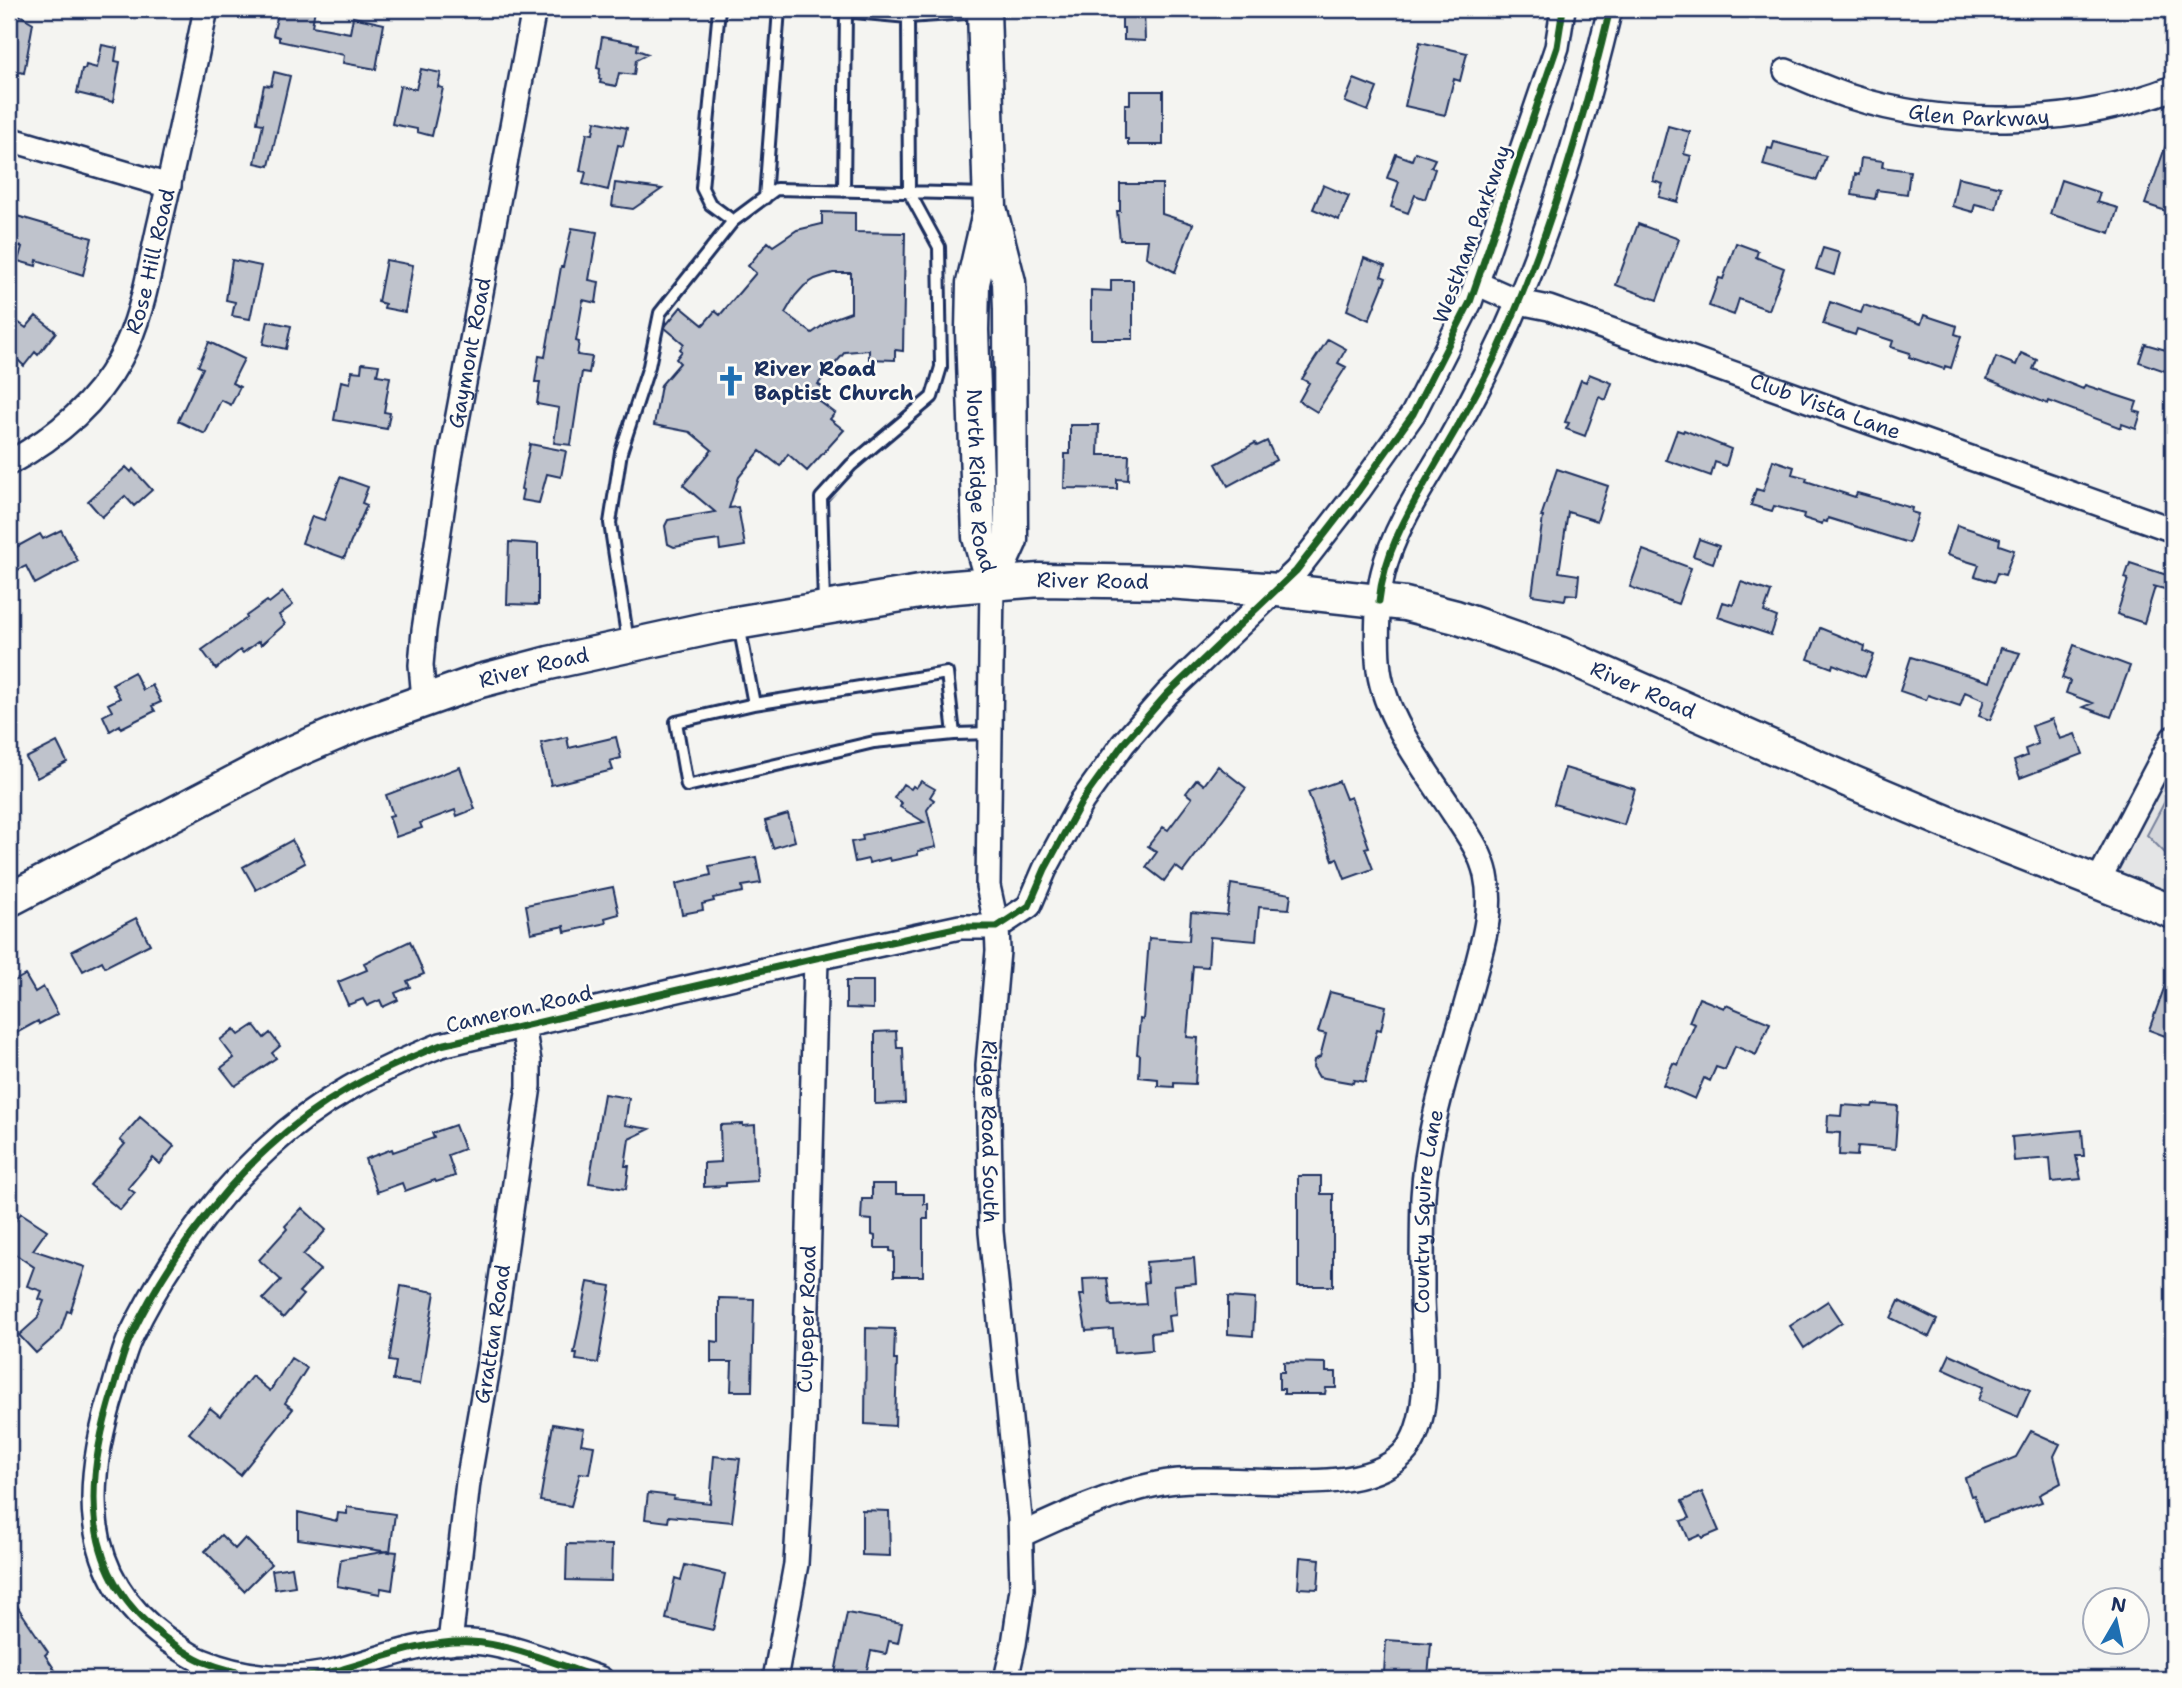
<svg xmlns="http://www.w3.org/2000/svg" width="2182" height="1688" viewBox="0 0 2182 1688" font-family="'Shantell Sans',sans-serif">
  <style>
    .built { fill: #e4e5e6 }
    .green { fill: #d4d6db; stroke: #78829c; stroke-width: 2 }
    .building { fill: #bfc3cc; stroke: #1b2f5e; stroke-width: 2; fill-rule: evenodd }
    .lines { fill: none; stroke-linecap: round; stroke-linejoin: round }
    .lane-casing { stroke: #1b2f5e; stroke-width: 16 }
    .street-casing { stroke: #1b2f5e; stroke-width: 28 }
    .secondary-casing { stroke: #1b2f5e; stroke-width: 37 }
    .lane { stroke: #fdfcf7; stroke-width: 10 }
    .street { stroke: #fdfcf7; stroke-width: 23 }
    .secondary { stroke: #fdfcf7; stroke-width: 32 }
    .cycleway-casing { stroke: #fdfcf7; stroke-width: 11 }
    .cycleway { stroke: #1b5e20; stroke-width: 7 }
    .labels { text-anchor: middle; stroke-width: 5; stroke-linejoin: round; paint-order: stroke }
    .street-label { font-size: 21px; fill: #1b2f5e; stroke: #fdfcf7 }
    .poi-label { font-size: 21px; font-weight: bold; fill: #1b2f5e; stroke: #fdfcf7; text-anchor: start }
  </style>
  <rect width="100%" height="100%" fill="#f4f4f1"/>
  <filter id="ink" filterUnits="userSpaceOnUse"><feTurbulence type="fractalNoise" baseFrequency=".0143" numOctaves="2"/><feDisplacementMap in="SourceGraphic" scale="14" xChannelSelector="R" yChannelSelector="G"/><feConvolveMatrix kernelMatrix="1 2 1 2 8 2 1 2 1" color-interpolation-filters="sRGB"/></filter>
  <g filter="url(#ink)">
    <!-- built -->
    <path class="built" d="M2173,738V912L2098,881Z"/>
    <!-- green -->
    <path class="green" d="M2173,786V861L2147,835Z"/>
    <!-- building -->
    <path class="building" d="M279,9H315L312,26L350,33L353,17L384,24L376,69L343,63L344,55L279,41V37L273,35Z
      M1122,9H1144L1145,41L1124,40V28H1122Z
      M18,14L33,23L24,73L9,70V29Z
      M602,37L638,44L637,50L648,54L636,60L634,75L619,73L616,86L600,83L601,79H599L600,69L597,68Z
      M1420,42L1467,53L1460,81L1454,79L1445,115L1405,106Z
      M102,45L117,48L115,61L120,62L113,102L77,93L82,69H85L86,65L97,68Z
      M421,69L441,73L438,87L443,88L432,136L417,132V129L392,124L400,86L416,89Z
      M274,72L290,76L269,166L255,163L263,124L257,123L259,109L264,85L271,86Z
      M1354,79L1377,88L1368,111L1345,102Z
      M1130,91H1163V145H1128V139H1125V104H1130Z
      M595,121L627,128L623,146L618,145L608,190L583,184L586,172L580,171L587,133L593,134Z
      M1668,126L1690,132L1684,154L1691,156L1678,202L1659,197L1663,184L1653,181Z
      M2171,131H2173V199L2169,212L2145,204Z
      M1774,142L1826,156L1817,180L1763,165L1768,148L1772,149Z
      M1415,152L1435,159L1431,167L1435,169L1425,199L1415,195L1408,213L1391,207L1399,182L1387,178L1396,154L1412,160Z
      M1861,158L1883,161L1882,167L1910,171L1907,194L1877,190L1875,199L1852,195L1855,174L1859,175Z
      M1958,177L2001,187L1996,209L1975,204L1973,212L1952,206Z
      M2061,180L2100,193L2097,202L2118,208L2110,233L2050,214Z
      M615,183L662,189L633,209L612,206Z
      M1120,184H1162V214L1193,224L1175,272L1146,257L1148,240H1120L1117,211H1120Z
      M1323,185L1349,196L1339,220L1313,209Z
      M822,212L855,213V232L905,233L903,351L895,350V360L869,359V350L845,352L818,384L827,391L819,401L835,413L830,419L844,430L807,471L788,454L780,466L760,451L739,477L729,508L738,507L745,546L720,550L719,540L674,547L668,544L665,526L668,520L715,512L683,485L712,450L690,432L654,425L661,385L680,363L676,359L682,351L680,349L684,344L665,328L666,325L681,307L703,325L715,311L720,315L756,273L748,266L768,242L773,246L797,230L822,224ZM833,273H851V312L832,319L812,333L785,313L795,296L804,286L815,279Z
      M17,216L92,238L83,275L37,260L36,266L18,261L22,247L9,243Z
      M1638,224L1679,239L1657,300L1616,285Z
      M572,228L597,232L589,280L599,282L596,303L583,300L576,341L579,342L577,355L592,357L589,373L582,372L571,445L554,443L559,408L537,404L540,382H535L539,356L545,357L561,267H563Z
      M1736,243L1758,251L1756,257L1758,258L1784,268L1769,310L1739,299L1734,315L1709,306L1719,278L1723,279Z
      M1823,248L1840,253L1834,275L1816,269Z
      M1364,258L1385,266L1381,276L1386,278L1369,320L1347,310Z
      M232,260L261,266L250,319L232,316L235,302L226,300Z
      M386,260L413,265L405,312L384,308L385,304L378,302Z
      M1111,280H1133V339H1091V290L1111,291Z
      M1830,302L1861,313L1864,305L1921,324L1924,315L1957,326L1955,334L1961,336L1951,368L1945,366L1944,369L1909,357L1910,353L1891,347L1893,341L1857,329L1855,335L1823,324Z
      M36,316L56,332L38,355L35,352L24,366L18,360L9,372V328L15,320L26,328Z
      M268,321L291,326L286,349L263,344Z
      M1328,339L1346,349L1338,363L1346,367L1317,412L1299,401L1309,383L1302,379Z
      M209,342L244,359L232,383L240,387L231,405L221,400L205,434L178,421L203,368L198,366Z
      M2145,344L2173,352L2168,372L2139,362Z
      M2021,353L2037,360L2033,369L2083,389L2085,385L2137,402L2134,411L2141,413L2136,429L2122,424L2121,428L2049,401L2048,404L1987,379L1996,357L2016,365Z
      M362,363L379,365L377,375L390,377L384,412L390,413L387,429L334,420L341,381L350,383L352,371L361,372Z
      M1589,374L1612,383L1606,400L1599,397L1585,436L1566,429L1569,423L1565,422L1581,380L1586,382Z
      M1070,425H1099L1098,455H1129L1128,480L1117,479V489L1064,488L1065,454H1070Z
      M1677,430L1683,432L1684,430L1731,449L1726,466L1715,462L1711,476L1666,460Z
      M1267,441L1276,460L1228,486L1216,464L1255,443L1257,446Z
      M530,444L566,451L561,477L547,474L539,503L521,500L523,490L521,489Z
      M1773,460L1794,467L1792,474L1807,478L1806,481L1855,497L1857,493L1912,508L1911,512L1918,514L1909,543L1828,518L1827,522L1823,521L1822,524L1803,518L1804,514L1774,506L1772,511L1751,505L1756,489L1763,491Z
      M126,467L131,472L133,469L152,490L134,506L125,496L102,517L88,501Z
      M1557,469L1608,486L1597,521L1568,512L1559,572L1579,575L1577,595L1566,594L1565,600L1532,595L1543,517H1541Z
      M340,477L368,487L362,503L367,505L344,558L302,543L312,516L324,520Z
      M1957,525L2000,539L1999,545L2014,550L2005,575L1997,573L1994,582L1975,576L1979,565L1947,555Z
      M61,530L78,561L35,584L26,566L18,570L9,551L40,534L43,539Z
      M1699,539L1719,546L1713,563L1693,556Z
      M509,542L538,544V605L507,604Z
      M1643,550L1691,568L1678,604L1630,587Z
      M2130,563L2173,577L2172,591L2153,586L2155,587L2144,623L2117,614L2128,579L2125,578Z
      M1741,582L1771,592L1764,612L1777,617L1771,635L1718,617L1723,602L1733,605Z
      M283,592L293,605L279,615L285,624L261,645L259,641L243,653L240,650L216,669L202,650L247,618L246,616L267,601L269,603Z
      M1820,628L1865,646L1864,651L1874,655L1865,677L1833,664L1832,668L1808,659Z
      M2074,645L2130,666L2111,717L2083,707L2093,703L2066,693L2070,681L2062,678Z
      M2001,648L2020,653L1990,720L1979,716L1984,700L1965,692L1960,706L1928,695L1926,700L1900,691L1911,657L1990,682Z
      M134,672L143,690L152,685L161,702L152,706L155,711L121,728L120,725L110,731L103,716L112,711L108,704L120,698L112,684Z
      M2052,719L2060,739L2075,734L2083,754L2020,778L2014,761L2027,756L2025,749L2038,744L2032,726Z
      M567,737L569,748L616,737L621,758L610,761L613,770L551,785L541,743Z
      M57,742L67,762L37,778L26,758Z
      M1218,766L1246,788L1183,872L1175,866L1164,881L1146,867L1157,852L1148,846L1163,827L1168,830L1192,798L1186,793L1197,779L1204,785Z
      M460,767L475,809L457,816L455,810L420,823L422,828L396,837L389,816L393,815L386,795Z
      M1565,768L1635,789L1624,825L1554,804Z
      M921,781L935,789L930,797L934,800L927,810L936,847L918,851V855L890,861L889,858L869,863L868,859L855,862L851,842L863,840L862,835L924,822L900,807L902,803L894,798L903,784L911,789L913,786L916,788Z
      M1339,781L1346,799L1351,797L1369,847L1365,848L1373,869L1345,879L1337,858L1333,860L1308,792Z
      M788,814L795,841L773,848L765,821Z
      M292,840L305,863L256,890L243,867Z
      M756,857L761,883L742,886L743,892L713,898L714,901L702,904L703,910L682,914L676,884L711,875L709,866Z
      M1231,884L1291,894L1289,909L1259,907L1256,941L1210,937L1208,967L1193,966L1187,1037L1198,1038L1195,1084L1174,1083V1087L1158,1086V1079L1139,1077L1140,1055L1137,1054L1140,1019L1143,1020L1149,938L1189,941L1191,912L1227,915Z
      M613,887L619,914L605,918L606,923L565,932L564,926L531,933L526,905Z
      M136,918L150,944L105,967L102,961L83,971L72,951Z
      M410,941L424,974L407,981L410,987L395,993L398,1000L383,1007L380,1000L367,1006L363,999L348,1005L338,982L367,970L364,963Z
      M2172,966L2173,1016L2165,1036L2149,1030Z
      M25,975L35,992L43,987L58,1014L39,1024L38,1021L9,1037V984Z
      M846,981H873V1009L846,1008Z
      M1330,992L1386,1006L1381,1030L1377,1029L1365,1082L1354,1080L1353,1083L1319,1077L1313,1067L1314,1060L1320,1057L1326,1034L1318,1032Z
      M1699,998L1724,1008L1726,1005L1770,1023L1756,1055L1735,1046L1725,1070L1716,1067L1710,1081L1704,1078L1695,1099L1663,1085L1673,1063L1678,1065L1695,1024L1689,1022Z
      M254,1025L264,1038L270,1033L280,1046L272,1053L276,1058L235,1086L221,1068L234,1058L220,1040L234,1029L239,1035Z
      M896,1031L897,1048H903L905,1103L875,1104V1032Z
      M604,1094L629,1098L625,1125L650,1129L629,1139L625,1166H629L626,1189L589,1183Z
      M1873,1104L1898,1106L1895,1149L1858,1146L1857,1156L1839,1155L1840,1133L1827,1132L1828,1115L1841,1116L1842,1105L1872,1107Z
      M140,1117L174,1146L160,1164L153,1158L128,1188L135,1193L120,1210L90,1185L125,1144L120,1140Z
      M743,1124V1126L755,1125L757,1181L726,1183V1186L704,1187V1163L721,1162L720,1125Z
      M455,1125L464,1149L448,1155L455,1176L436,1182L435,1180L405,1191L402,1183L377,1192L365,1159L392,1149L393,1152L434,1138L432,1133Z
      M2082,1130L2084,1156H2076L2081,1179L2052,1182L2050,1158L2014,1161L2012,1137Z
      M1298,1176H1321V1194H1333V1286H1298Z
      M872,1184H896V1194H924V1204H928V1219H923V1276H894V1252L890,1251V1248H875V1236L872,1235V1220L861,1219L862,1199H872Z
      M302,1208L326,1230L303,1255L320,1270L299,1292L303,1295L283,1318L263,1299L281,1280L259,1260L287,1229L285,1226Z
      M21,1213L47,1230L33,1250L85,1267L70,1312L67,1311L60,1332L36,1353L19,1335L37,1319L44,1301L39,1299L42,1291L27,1286L34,1267L9,1250V1230Z
      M1194,1258L1196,1283L1174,1285L1176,1315L1168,1316L1170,1331L1151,1333L1152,1350L1115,1353L1113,1329L1086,1331L1080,1295H1084L1083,1279L1107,1278L1110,1304L1112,1306L1146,1304L1144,1283L1148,1282L1146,1262Z
      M588,1282L611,1286L598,1363L576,1360L577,1353H574Z
      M401,1286L435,1292L420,1384L393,1380L396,1362L389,1361Z
      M1228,1297L1255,1299L1253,1336L1228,1334Z
      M719,1298L754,1299L752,1391H731L732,1362H711V1341L719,1342Z
      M1828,1301L1842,1322L1804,1348L1790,1326Z
      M1899,1301L1937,1320L1929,1337L1891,1318Z
      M866,1328L895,1329L894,1360H897L895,1426L865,1424Z
      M1950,1354L2030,1390L2018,1417L1978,1400L1983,1387L1943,1369Z
      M291,1358L307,1368L285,1403L293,1409L240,1475L189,1433L210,1408L220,1416L252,1376L270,1391Z
      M1284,1362L1326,1363V1372H1336V1388H1326L1325,1394H1284V1389H1279V1372H1284Z
      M553,1424L584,1429L581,1444L594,1446L589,1474L580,1473L571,1506L540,1501Z
      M2031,1431L2060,1444L2054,1456L2061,1483L2039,1495L2042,1502L1983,1522L1974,1495L1971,1496L1965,1478L2016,1457Z
      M714,1456L740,1459L732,1522L669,1516L668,1522L645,1519L648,1493L674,1496L673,1499L710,1503Z
      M1702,1492L1719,1531L1702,1538L1700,1535L1689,1540L1681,1521L1690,1518L1682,1501Z
      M347,1507L395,1514L390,1552L298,1539V1512L337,1521L338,1513L347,1514Z
      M862,1510L889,1511L890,1556L862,1555Z
      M221,1535L235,1549L245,1538L271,1564L244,1591L205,1551Z
      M567,1544L612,1545L611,1581L566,1580Z
      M388,1551L397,1552L392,1590L381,1588L380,1594L337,1586L341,1559Z
      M1300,1557L1320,1559L1318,1589L1298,1588Z
      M685,1565L725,1574L713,1630L666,1619L675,1578L681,1580Z
      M292,1567L295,1586L275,1589L272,1570Z
      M9,1594L48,1652L45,1655L61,1679H24L9,1657Z
      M847,1613L902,1623L898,1643L889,1641L886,1654L871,1651L865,1679L835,1673Z
      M1386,1640L1431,1643L1428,1677L1384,1673Z"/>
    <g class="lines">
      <!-- lane casing -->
      <g class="lane-casing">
        <path id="lane" d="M719,9L702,188L710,204L733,221
          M822,9L908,17V9
          M844,191L846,11
          M765,198L779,9
          M824,604L821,498L851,465L932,397L941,367L939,247L909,192L908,17L981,12
          M739,625L754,704L947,673L954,734L991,733
          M628,642L610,523L621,452L649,366L660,313L733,221L776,189L988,194
          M754,704L676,722L687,786L874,742L954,734"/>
      </g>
      <!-- street casing -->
      <g class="street-casing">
        <g id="street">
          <path id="s1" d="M1786,71C1807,80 1829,90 1851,97C1951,129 2076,126 2173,88"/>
          <path d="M9,139L169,186"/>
          <path id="s2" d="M1476,283L1519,302L1549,308L2173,530"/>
          <path id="s3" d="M9,463C55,438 95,405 120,359C142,319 149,271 159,227C176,155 191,82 206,9"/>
          <path id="s4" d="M992,582L988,886L997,927L998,951L988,1065L991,1232L1020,1518L1022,1589L1014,1644L1006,1679"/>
          <path id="s5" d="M424,699L421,665L424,630L450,458L534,9"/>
          <path d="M2098,881L2173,738"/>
          <path id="s6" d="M1021,1535C1064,1515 1109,1494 1157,1484C1223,1469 1354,1504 1403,1454C1436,1420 1422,1338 1422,1294C1422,1262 1422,1229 1423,1197C1427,1122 1454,1051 1473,980C1482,945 1494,911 1486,875C1481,852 1468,835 1455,815C1428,773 1386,721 1379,670C1376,646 1377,597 1383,573C1394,527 1424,484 1448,443C1474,398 1497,353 1517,305C1557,210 1586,109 1610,9"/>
          <path id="s7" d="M450,1643L468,1482L490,1356L529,1086V1061L523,1026"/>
          <path d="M601,1679C565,1667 508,1643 471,1642C426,1640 382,1658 340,1670C293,1682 246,1679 202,1661C188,1655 177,1646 165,1638C78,1574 84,1481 114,1388C119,1371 123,1352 131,1336C163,1269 213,1198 268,1148C319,1100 376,1071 441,1045L816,958L960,927H997L1029,906L1045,869L1082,801L1123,744L1167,694L1296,571L1359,490L1413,414L1470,302L1557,47L1563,9"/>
          <path id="s8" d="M775,1679L796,1564L804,1423L816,958"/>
        </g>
      </g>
      <!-- secondary casing -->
      <g class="secondary-casing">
        <g id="secondary">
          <path d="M984,9L990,208L1009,282L1010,310L1011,540L992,582"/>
          <path id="s9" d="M989,213L973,283L972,330L979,537L992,582"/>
          <path id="s10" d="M9,900L284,756L361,723L480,681L549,663L719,626L943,588L1040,580L1168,582L1278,590L1405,604L1456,617L1559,653L1854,783L1980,836L2173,912"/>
        </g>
      </g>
      <!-- lane -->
      <use href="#lane" class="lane"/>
      <!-- street -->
      <use href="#street" class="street"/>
      <!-- secondary -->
      <use href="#secondary" class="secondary"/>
      <!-- cycleway casing -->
      <g class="cycleway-casing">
        <path id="cycleway" d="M1379,601C1384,552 1409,511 1433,469C1456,429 1480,390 1499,348C1548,240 1583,124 1610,9
          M601,1679C565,1667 508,1643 471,1642C426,1640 382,1658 340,1670C293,1682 246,1679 202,1661C188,1655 177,1646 165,1638C78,1574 84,1481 114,1388C119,1371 123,1352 131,1336C163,1269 213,1198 268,1148C319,1100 376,1071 441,1045L816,958L960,927H997L1029,906L1045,869L1082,801L1123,744L1167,694L1296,571L1359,490L1413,414L1470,302L1557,47L1563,9"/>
      </g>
      <!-- cycleway -->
      <use href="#cycleway" class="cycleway"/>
    </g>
  </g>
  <!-- icons -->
  <defs>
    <g id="church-bare" transform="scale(2.415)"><path d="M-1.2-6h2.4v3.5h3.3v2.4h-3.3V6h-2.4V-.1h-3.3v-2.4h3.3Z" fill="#1f6fb2" stroke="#fdfcf7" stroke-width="2.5" paint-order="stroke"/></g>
  </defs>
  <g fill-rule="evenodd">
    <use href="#church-bare" x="731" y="381"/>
  </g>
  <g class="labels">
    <!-- street labels -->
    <g class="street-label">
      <text dy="7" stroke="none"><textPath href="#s1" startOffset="200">Glen Parkway</textPath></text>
      <text transform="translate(1472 234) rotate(-70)" y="7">Westham Parkway</text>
      <text dy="7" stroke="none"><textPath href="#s3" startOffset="257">Rose Hill Road</textPath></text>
      <text dy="7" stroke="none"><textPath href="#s5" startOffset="350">Gaymont Road</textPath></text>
      <text dy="7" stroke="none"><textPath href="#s2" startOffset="371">Club Vista Lane</textPath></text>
      <text dy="7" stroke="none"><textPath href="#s9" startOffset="270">North Ridge Road</textPath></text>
      <text dy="7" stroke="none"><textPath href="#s10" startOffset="1143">River Road</textPath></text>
      <text dy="7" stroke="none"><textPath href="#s10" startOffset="576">River Road</textPath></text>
      <text dy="7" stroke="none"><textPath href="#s10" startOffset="1710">River Road</textPath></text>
      <text transform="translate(519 1009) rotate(-13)" y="7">Cameron Road</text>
      <text dy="7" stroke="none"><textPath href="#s4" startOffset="551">Ridge Road South</textPath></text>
      <text dy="7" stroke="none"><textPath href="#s6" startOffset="646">Country Squire Lane</textPath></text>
      <text dy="7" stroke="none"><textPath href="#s8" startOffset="362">Culpeper Road</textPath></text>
      <text dy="7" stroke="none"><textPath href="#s7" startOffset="312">Grattan Road</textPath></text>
    </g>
    <!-- poi labels -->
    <g class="poi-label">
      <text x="754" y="376">River Road<tspan x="754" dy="24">Baptist Church</tspan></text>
    </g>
  </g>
  <!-- margin -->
  <rect width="2182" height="1688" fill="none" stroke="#fdfcf7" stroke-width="35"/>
  <rect x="18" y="18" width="2147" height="1653" fill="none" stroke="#1b2f5e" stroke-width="2.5" filter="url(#ink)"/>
  <!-- north arrow -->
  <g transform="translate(2116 1621) rotate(9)"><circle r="33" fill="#fdfcf7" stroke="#a3aaba" stroke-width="2"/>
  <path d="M0-5L12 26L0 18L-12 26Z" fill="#1f6fb2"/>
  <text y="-10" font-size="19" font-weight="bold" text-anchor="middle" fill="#1b2f5e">N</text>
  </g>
</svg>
